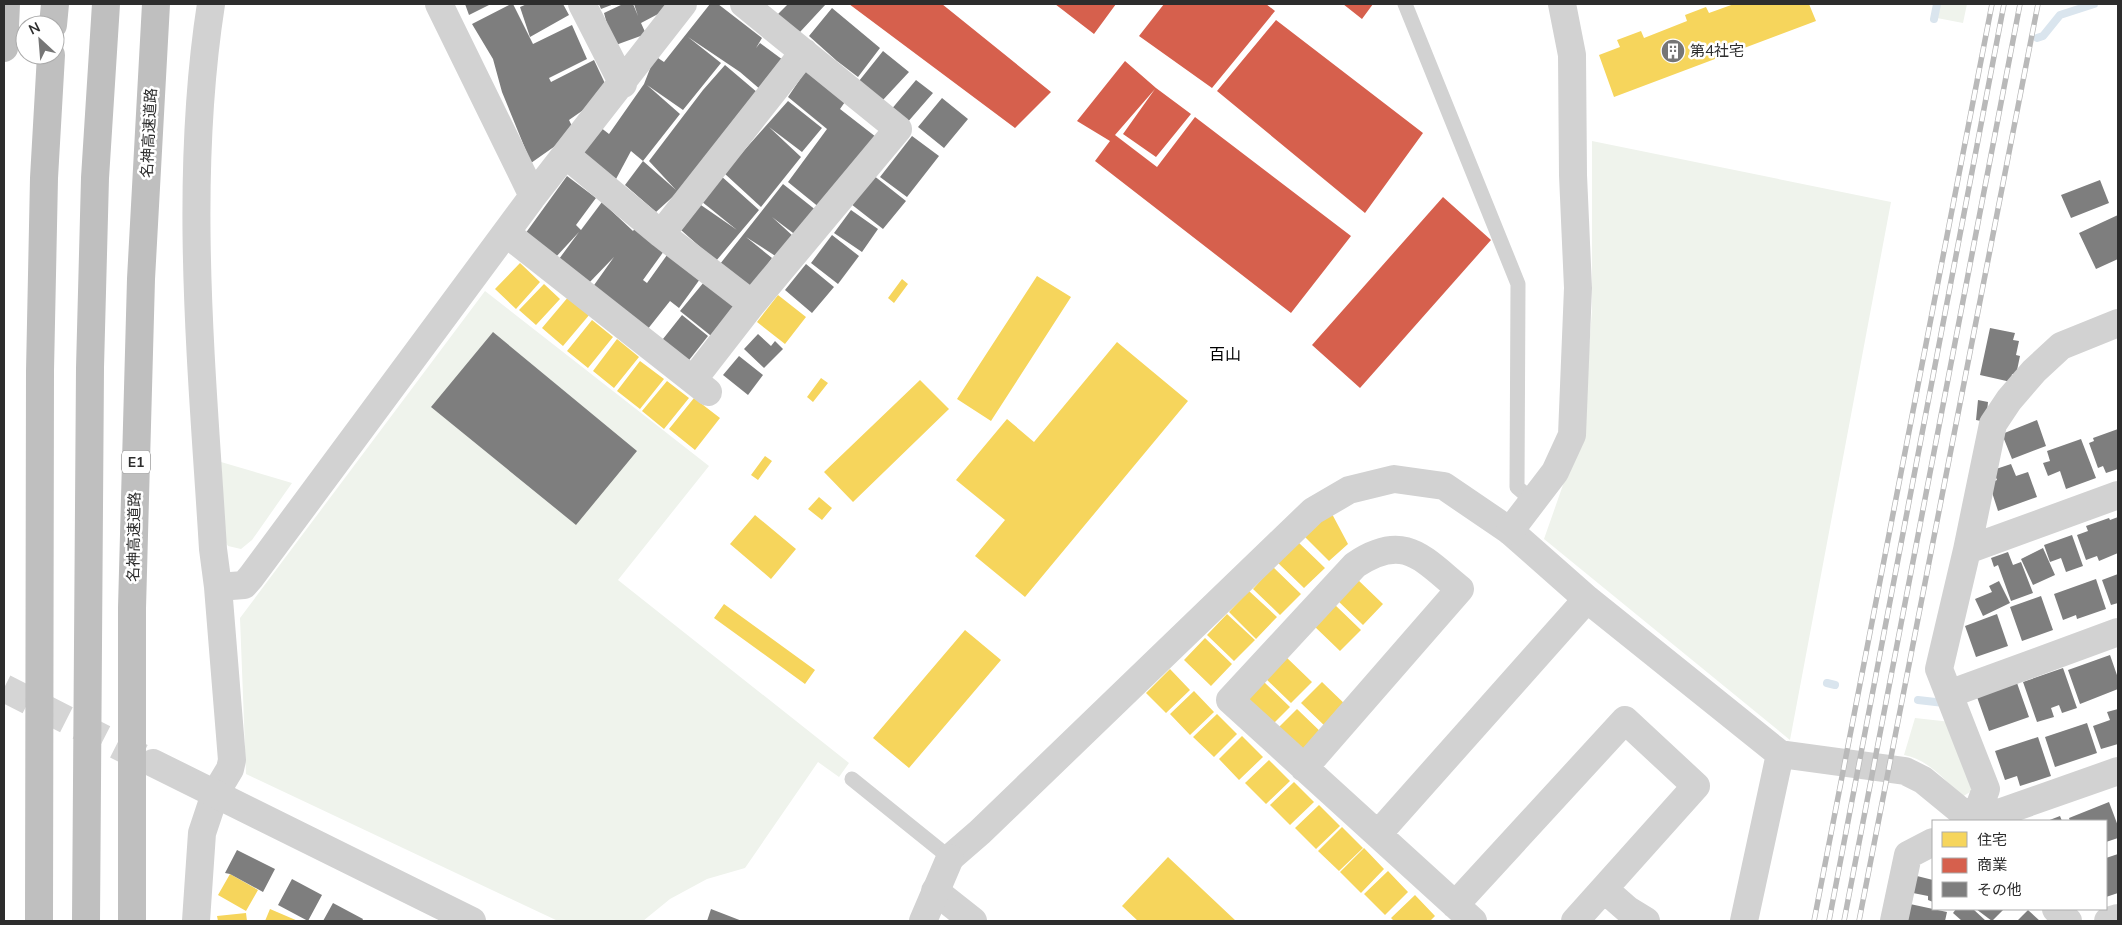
<svg xmlns="http://www.w3.org/2000/svg" width="2122" height="925" viewBox="0 0 2122 925" font-family="Mulish,'Noto Sans JP',sans-serif">
  <style>
    .green { fill: #eff3ec }
    .homes { fill: #f6d55c }
    .shops { fill: #d6604d }
    .lines { fill: none; stroke-linecap: round; stroke-linejoin: round }
    .stream { stroke: #dae5ee; stroke-width: 8 }
    .building { fill: #7e7e7e }
    .tertiary-tunnel { stroke: #d5d5d5; stroke-width: 28; stroke-dasharray: 28 14; stroke-linecap: butt }
    .service { stroke: #d2d2d2; stroke-width: 15 }
    .minor { stroke: #d2d2d2; stroke-width: 28 }
    .tertiary { stroke: #d2d2d2; stroke-width: 28 }
    .motorway { stroke: #bfbfbf; stroke-width: 28 }
    .rail-casing { stroke: #b9b9b9; stroke-width: 5.5 }
    .rail { stroke: #fff; stroke-width: 4; stroke-dasharray: 11; stroke-linecap: butt }
    .labels { text-anchor: middle; stroke-width: 5; stroke-linejoin: round; paint-order: stroke }
    .shield { fill: #fff; stroke: #6c6c6c; stroke-width: 1 }
    .shield-label { font-size: 14px; font-weight: bold; fill: #2d2d2d }
    .poi-label { font-size: 15px; fill: #2d2d2d; stroke: #fff; text-anchor: start }
    .street-label { font-size: 15px; fill: #2d2d2d; stroke: #fff }
    .neighbourhood-label { font-size: 16px; fill: #000; stroke: #fff }
  </style>
  <rect width="100%" height="100%" fill="#fff"/>
  <!-- green -->
  <path class="green" d="M1940,4H1967L1963,23L1937,18Z
    M1592,141L1891,202L1790,740L1544,539L1583,428L1592,310Z
    M485,291L709,466L618,580L849,763L839,777L818,762L745,868L707,879L670,899L643,921H558L246,774L240,618Z
    M221,462L292,483L252,540L241,549L228,546L224,539Z
    M1915,718L1951,722L1975,789L1962,797C1944,779 1929,760 1904,755Z"/>
  <!-- homes -->
  <path class="homes" d="M1734,4H1809L1816,21L1614,97L1599,55L1620,47L1617,40L1641,31L1644,38L1687,21L1685,15L1706,7L1709,13Z
    M520,263L540,282L516,309L495,289Z
    M1037,276L1071,297L991,421L957,399Z
    M902,279L908,284L894,303L888,298Z
    M544,284L560,299L536,325L519,310Z
    M778,295L806,317L785,344L757,322Z
    M569,296L590,314L563,346L542,328Z
    M592,320L613,337L588,368L567,351Z
    M617,339L639,357L614,388L593,371Z
    M1117,342L1188,401L1025,597L975,556L1005,520L956,480L1007,419L1034,442Z
    M640,361L664,379L640,409L617,391Z
    M821,378L828,383L813,402L807,397Z
    M920,380L949,409L853,502L824,472Z
    M667,381L689,398L664,429L642,411Z
    M694,398L720,418L695,450L669,429Z
    M765,456L772,461L758,480L751,475Z
    M819,497L832,508L822,520L808,509Z
    M1331,512L1348,544L1329,561L1305,537Z
    M755,515L796,549L771,579L730,544Z
    M1297,541L1325,568L1304,588L1277,562Z
    M1273,567L1301,594L1280,615L1253,589Z
    M1356,578L1383,604L1363,625L1336,599Z
    M1249,591L1277,617L1256,639L1229,612Z
    M1333,603L1361,630L1340,651L1313,625Z
    M724,604L815,670L805,684L714,618Z
    M1227,614L1255,640L1234,661L1207,635Z
    M965,630L1001,660L909,768L873,738Z
    M1205,638L1232,664L1211,686L1184,660Z
    M1285,656L1312,682L1291,703L1264,677Z
    M1170,669L1190,690L1166,713L1146,693Z
    M1263,681L1290,707L1269,728L1242,702Z
    M1322,682L1349,708L1328,729L1301,703Z
    M1194,691L1214,712L1190,735L1170,714Z
    M1297,709L1324,735L1303,756L1276,730Z
    M1217,714L1237,734L1214,757L1193,737Z
    M1242,736L1263,757L1239,780L1219,759Z
    M1269,760L1290,781L1266,804L1245,783Z
    M1294,782L1314,802L1290,825L1270,805Z
    M1319,805L1340,826L1316,849L1295,828Z
    M1342,827L1363,848L1339,871L1318,851Z
    M1364,848L1384,869L1361,893L1340,872Z
    M1168,857L1236,921H1138L1122,906Z
    M1388,871L1408,892L1385,915L1364,894Z
    M230,874L258,890L246,911L218,895Z
    M1415,895L1435,916L1430,921H1394L1391,918Z
    M270,909L298,921H265Z
    M246,913L247,921H218L217,916Z"/>
  <!-- shops -->
  <path class="shops" d="M849,4H942L1051,92L1015,128Z
    M1055,4H1116L1094,34Z
    M1164,4H1266L1275,11L1212,88L1139,36Z
    M1343,4H1373L1362,19Z
    M1276,20L1423,133L1365,213L1217,91Z
    M1125,61L1156,88L1191,114L1156,157L1123,134L1155,89L1115,135L1157,167L1195,117L1351,236L1291,313L1095,161L1110,141L1077,121Z
    M1443,197L1491,240L1360,388L1312,345Z"/>
  <g class="lines">
    <!-- stream -->
    <path class="stream" d="M1934,19L1937,4
      M2037,38L2043,36L2060,15L2094,4
      M1827,683L1835,685
      M1918,700L1944,703"/>
  </g>
  <!-- building -->
  <path class="building" d="M465,4H491L469,15Z
    M511,4H513L533,44L572,25L587,59L549,78L551,82L594,60L609,92L569,120L575,132L531,163L502,92L493,59L472,24Z
    M527,4H563L569,15L530,37L520,7Z
    M599,4H614L601,9Z
    M623,4H633L638,16L634,4H677L641,23L646,34L613,46L604,13Z
    M710,4H718L762,38L756,48L760,43L783,60L761,90L740,72L688,37L721,63L683,110L647,85L680,114L643,161L631,151L616,179L582,154L600,127L609,134L644,84L655,56L664,62Z
    M788,4H826L800,32L776,16Z
    M832,8L880,48L858,77L837,61L809,36Z
    M883,51L909,72L882,101L859,81Z
    M725,65L758,93L678,192L656,212L625,185L643,161L676,190L649,161L703,90Z
    M807,69L847,99L840,109L876,137L820,208L788,182L827,129L788,97Z
    M916,80L933,93L906,124L890,111Z
    M942,98L968,119L944,148L918,127Z
    M788,101L822,128L802,152L769,127L801,157L761,207L724,173Z
    M912,136L939,156L907,197L880,177Z
    M720,175L759,210L716,261L681,230L698,203L737,230L701,201Z
    M873,175L906,201L883,229L851,204Z
    M567,176L596,198L576,225L581,230L602,202L633,231L636,227L664,251L643,280L647,283L667,255L700,279L679,308L670,301L647,330L592,288L614,257L587,285L559,259L579,232L555,258L525,234Z
    M2100,180L2109,203L2071,218L2061,195Z
    M783,184L817,211L797,236L772,217L793,236L777,257L746,237L772,258L752,288L720,264Z
    M851,210L878,229L862,252L834,233Z
    M2118,215V259L2096,269L2079,233Z
    M832,235L859,256L838,284L811,263Z
    M806,264L834,287L812,313L785,290Z
    M704,282L739,310L715,339L680,311Z
    M682,315L708,336L686,364L659,344Z
    M1990,328L2015,333L2013,340L2019,341L2016,355L2020,356L2016,375L2012,374L2011,382L1980,375Z
    M493,332L637,451L576,525L431,407Z
    M758,334L771,346L775,341L783,349L764,368L744,349Z
    M739,356L763,375L748,395L723,375Z
    M1978,400L1988,402L1986,422L1976,420Z
    M2037,420L2046,446L2012,459L2002,434Z
    M2118,429V469L2106,473L2103,466L2098,468L2089,443L2094,441L2093,438Z
    M2081,439L2096,478L2066,489L2060,471L2048,476L2043,463L2050,461L2047,451Z
    M2011,464L2016,476L2028,472L2037,497L1998,511L1989,483L1997,480L1993,470Z
    M2118,517V553L2099,561L2097,556L2086,560L2077,535L2088,531L2086,526L2109,518L2110,520Z
    M2072,535L2083,566L2066,572L2061,558L2050,562L2044,545Z
    M2043,548L2055,575L2033,585L2021,559Z
    M2008,552L2013,565L2021,562L2033,593L2011,601L1998,565L1994,567L1991,558Z
    M2118,574V603L2111,605L2102,580Z
    M2096,579L2106,609L2077,619L2076,615L2063,620L2054,594Z
    M1999,581L2010,603L1983,616L1975,599L1992,592L1989,586Z
    M2041,596L2053,630L2022,641L2010,607Z
    M1997,614L2008,646L1976,657L1965,626Z
    M2110,655L2118,678V689L2080,704L2068,670Z
    M2063,668L2077,708L2062,713L2059,705L2051,708L2054,717L2037,722L2023,682Z
    M2017,683L2029,717L1989,731L1977,697Z
    M2118,709V744L2101,749L2093,726L2110,720L2107,712Z
    M2087,723L2097,753L2055,767L2045,737Z
    M2038,737L2051,776L2020,786L2017,776L2005,780L1995,751Z
    M2109,802L2118,826V838L2106,842V821H2070L2069,818Z
    M2060,816L2062,821H2047Z
    M237,850L275,869L263,892L230,874L225,873Z
    M2118,854V893L2106,897V858Z
    M1917,876L1933,880V902L1928,900V896L1913,893Z
    M292,879L322,895L308,921L278,905Z
    M333,903L363,919L362,921H323Z
    M1910,904L1947,912L1945,921H1906Z
    M711,909L742,921H707Z
    M1956,909H1973L1986,921H1962L1953,913Z
    M1976,909H2004L1992,921Z
    M2028,910L2040,921H2017Z"/>
  <g class="lines">
    <!-- tertiary-tunnel -->
    <path class="tertiary-tunnel" d="M4,688L152,763"/>
    <!-- service -->
    <path class="service" d="M1405,4L1518,284L1517,487L1533,501
      M852,779L950,858"/>
    <!-- minor -->
    <path class="minor" d="M439,4L533,196
      M582,4L623,84
      M566,155L661,234L752,304
      M506,233L708,392
      M661,234L804,52
      M693,380L752,304L898,129L744,4
      M1967,550L2118,495
      M218,587L244,585L251,577L533,196L683,4
      M1949,694L2118,632
      M1304,768L1460,589C1422,558 1404,532 1355,565L1230,700L1473,921
      M1974,821L1986,789L1939,669L1967,550L1993,424L2009,400L2034,371L2061,346L2118,323
      M1976,821L2118,771
      M1378,834L1587,599
      M950,858L980,832L1313,511L1349,490L1394,479L1444,486L1510,531L1587,599L1780,754L1905,771L1923,780L1973,821
      M1604,889L1628,910L1646,921
      M935,891L973,921
      M1455,905L1625,720L1696,786L1575,921
      M2056,909L2068,921
      M196,921L202,833L215,794L230,769L232,760L218,587L213,549C202,368 183,184 211,4
      M1744,921L1780,754
      M1894,921L1908,855L1933,842
      M2108,921L2118,918"/>
    <!-- tertiary -->
    <path class="tertiary" d="M1510,531L1555,472L1572,435L1578,288L1573,175L1572,55L1562,4
      M153,763L472,921
      M923,921L950,858"/>
    <!-- motorway -->
    <path class="motorway" d="M53,25L55,4
      M4,48L6,4
      M39,921L40,371L44,178L51,55
      M86,921L90,368L95,178L106,4
      M132,921V608L141,279L156,4"/>
    <!-- rail casing -->
    <g class="rail-casing">
      <path id="rail" d="M1814,921L1992,4
        M1829,921L2004,4
        M1844,921L2020,4
        M1859,921L2038,4"/>
    </g>
    <!-- rail -->
    <use href="#rail" class="rail"/>
  </g>
  <!-- icons -->
  <defs>
    <g id="building-disc" transform="scale(1.25)"><circle r="9.5" fill="#767676" stroke="#fff"/><path d="M-4-6H4V6H1V3H-1V6H-4ZM-2.5-4.3h1.7v1.8h-1.7ZM.8-4.3h1.7v1.8H.8ZM-2.5-1h1.7V.8h-1.7ZM.8-1h1.7V.8H.8Z" fill="#fff"/></g>
  </defs>
  <g fill-rule="evenodd">
    <use href="#building-disc" x="1673" y="51"/>
  </g>
  <g class="labels">
    <!-- shield labels -->
    <rect class="shield" x="122" y="450.5" width="28" height="23" rx="4"/>
    <g class="shield-label">
      <text x="136" y="467">E1</text>
    </g>
    <!-- poi labels -->
    <g class="poi-label">
      <text x="1690" y="56">第4社宅</text>
    </g>
    <!-- street labels -->
    <g class="street-label">
      <text transform="translate(149 133) rotate(-87)" y="5">名神高速道路</text>
      <text transform="translate(134 537) rotate(-89)" y="5">名神高速道路</text>
    </g>
    <!-- neighbourhood labels -->
    <g class="neighbourhood-label">
      <text x="1225" y="360">百山</text>
    </g>
  </g>
  <!-- border -->
  <rect width="2122" height="925" fill="none" stroke="#2d2d2d" stroke-width="10"/>
  <!-- legend -->
  <rect x="1932" y="820" width="175" height="90" fill="#ffffff" stroke="#ababab"/>
  <rect x="1942" y="832" width="25" height="15" fill="#f6d55c" stroke="#ababab"/>
  <text x="1977" y="845" font-size="15" fill="#2d2d2d">住宅</text>
  <rect x="1942" y="858" width="25" height="15" fill="#d6604d" stroke="#ababab"/>
  <text x="1977" y="870" font-size="15" fill="#2d2d2d">商業</text>
  <rect x="1942" y="882" width="25" height="15" fill="#7e7e7e" stroke="#ababab"/>
  <text x="1977" y="895" font-size="15" fill="#2d2d2d">その他</text>
  <!-- north arrow -->
  <g transform="translate(40 40) rotate(334)"><circle r="24" fill="#ffffff" stroke="#ababab"/>
  <path d="M0-4L9 19L0 12L-9 19Z" fill="#767676"/>
  <text y="-8" font-size="14" font-weight="bold" text-anchor="middle" fill="#2d2d2d">N</text>
  </g>
</svg>
